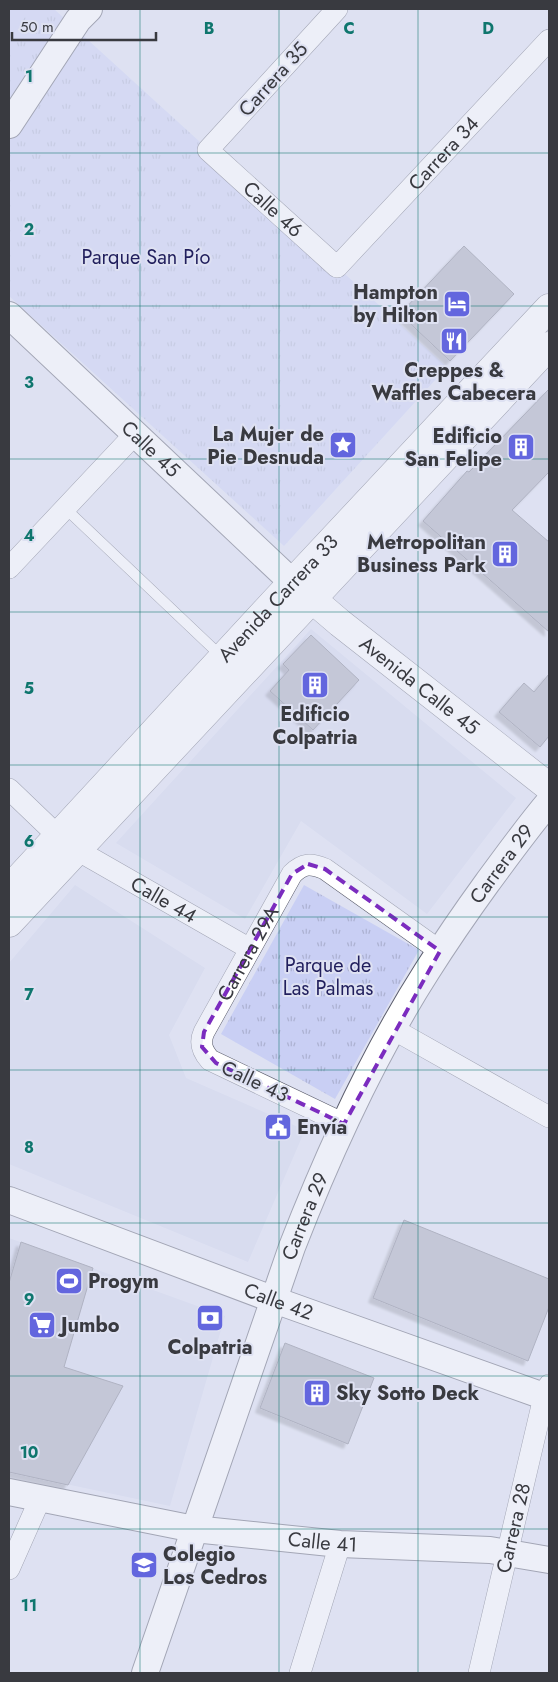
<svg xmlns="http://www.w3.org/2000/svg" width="558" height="1682" viewBox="0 0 558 1682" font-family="Jost,sans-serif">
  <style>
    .built { fill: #d0d4ec }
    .park { fill: url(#park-tufts) }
    .pitch { fill: #c9cff4 }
    .building { fill: #a4a7b7; stroke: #777988; filter: url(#shadow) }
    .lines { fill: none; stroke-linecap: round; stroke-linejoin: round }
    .service-casing { stroke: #5b5d6c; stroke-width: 11 }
    .minor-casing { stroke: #5b5d6c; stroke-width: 22 }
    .tertiary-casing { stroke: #5b5d6c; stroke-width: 28 }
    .primary-casing { stroke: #5b5d6c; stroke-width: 29 }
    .service { stroke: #fff; stroke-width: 10 }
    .minor { stroke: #fff; stroke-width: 21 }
    .tertiary { stroke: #fff; stroke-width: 26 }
    .primary { stroke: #fff; stroke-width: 28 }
    .marked { fill: none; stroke: #7b2cbf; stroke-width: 4; stroke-dasharray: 10 6; stroke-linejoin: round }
    .grid { fill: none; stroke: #0f766e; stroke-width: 1; stroke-opacity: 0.55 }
    .labels { text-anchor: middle; stroke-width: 4; stroke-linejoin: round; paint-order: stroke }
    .street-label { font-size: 20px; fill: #393a40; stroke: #dee1f2 }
    .park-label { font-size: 20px; fill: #211f5d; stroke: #dee1f2 }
    .poi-label { font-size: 20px; font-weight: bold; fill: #393a40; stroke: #dee1f2; text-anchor: start }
    .grid-label { font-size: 16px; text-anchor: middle; font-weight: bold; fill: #0f766e; stroke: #dee1f2; stroke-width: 4; stroke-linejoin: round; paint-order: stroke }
  </style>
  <defs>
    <pattern id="park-tufts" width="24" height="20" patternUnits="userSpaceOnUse" patternTransform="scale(1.25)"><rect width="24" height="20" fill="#c9cff4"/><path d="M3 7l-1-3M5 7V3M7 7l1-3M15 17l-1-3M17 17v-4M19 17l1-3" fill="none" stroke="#adb2d2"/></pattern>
    <filter id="shadow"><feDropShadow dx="-4.5" dy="4.5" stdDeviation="1" flood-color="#0004"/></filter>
  </defs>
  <rect width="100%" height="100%" fill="#dee1f2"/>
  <!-- built -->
  <path class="built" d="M311,629L516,798L427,914L301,821L245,919L116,843Z
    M75,885L205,968L169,1035L186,1078L305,1130L248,1262L9,1164V963Z
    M9,1238L225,1316L170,1506L9,1472Z"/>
  <!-- park -->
  <path class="park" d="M9,9H54L447,367L284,546L9,296Z
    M304,885L419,950L335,1099L221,1034Z"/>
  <!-- pitch -->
  <path class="pitch" d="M9,9H18L26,16L9,34Z"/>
  <!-- building -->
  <path class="building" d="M464,246L514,294L450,361L400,314Z
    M549,389V472L512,510L549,542V632L423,521L467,471L469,472Z
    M311,635L359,680L313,730L270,691L289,670L283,664Z
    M549,674V736L540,747L499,712L524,683L534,692Z
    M404,1220L549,1279V1307L528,1361L373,1298Z
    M21,1242L93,1268L64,1367L123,1386L68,1485L9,1472V1283Z
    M285,1343L374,1378L348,1444L260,1408Z"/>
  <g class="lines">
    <!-- service casing -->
    <g class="service-casing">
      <path id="service" d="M65,508L222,657"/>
    </g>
    <!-- minor casing -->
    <g class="minor-casing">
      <g id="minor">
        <path id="s1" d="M337,9L208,150L337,267L549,40"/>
        <path d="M9,568L135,434"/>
        <path d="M9,789L58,836"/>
        <path id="s2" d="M77,850L250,949"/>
        <path d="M393,1029L549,1117"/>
        <path id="s3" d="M344,1124L210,1060C202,1051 199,1043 204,1032L292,874C303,863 311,863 325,869L440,951"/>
        <path d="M9,1569L40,1499"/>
        <path d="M300,1673L340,1544"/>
        <path id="s4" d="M479,1673L544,1397L549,1385"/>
      </g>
    </g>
    <!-- tertiary casing -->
    <g class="tertiary-casing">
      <g id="tertiary">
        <path d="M9,125L78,20L89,9"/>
        <path id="s5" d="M9,315L292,582"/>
        <path id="s6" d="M9,1200L280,1302L549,1398"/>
        <path id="s7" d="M9,1492L194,1529L340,1544L490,1550L549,1560"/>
        <path id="s8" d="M145,1673L292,1247C329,1152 372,1057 427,971C446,941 466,912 487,883C507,856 527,828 549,802"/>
      </g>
    </g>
    <!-- primary casing -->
    <g class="primary-casing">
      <g id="primary">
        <path id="s9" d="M299,588L340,623L549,787"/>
        <path id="s10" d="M9,889L273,603L549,308"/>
        <path d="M9,923L549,346"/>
      </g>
    </g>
    <!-- service -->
    <use href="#service" class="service"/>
    <!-- minor -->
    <use href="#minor" class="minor"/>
    <!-- tertiary -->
    <use href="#tertiary" class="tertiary"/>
    <!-- primary -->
    <use href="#primary" class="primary"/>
  </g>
  <!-- marked area -->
  <path d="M0 0H558V1682H0ZM308,864L325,869L440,951L344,1124L216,1063L202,1047L204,1032L292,874Z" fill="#dee1f2" fill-opacity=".55" fill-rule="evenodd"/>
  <path class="marked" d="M308,864L325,869L440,951L344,1124L216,1063L202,1047L204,1032L292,874Z"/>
  <!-- grid -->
  <path class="grid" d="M140,9V1673M279,9V1673M418,9V1673M9,153H549M9,306H549M9,459H549M9,612H549M9,765H549M9,917H549M9,1070H549M9,1223H549M9,1376H549M9,1529H549"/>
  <!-- icons -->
  <defs>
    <g id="hotel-square" transform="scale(1.4375)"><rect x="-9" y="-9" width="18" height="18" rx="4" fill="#6366de" stroke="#dee1f2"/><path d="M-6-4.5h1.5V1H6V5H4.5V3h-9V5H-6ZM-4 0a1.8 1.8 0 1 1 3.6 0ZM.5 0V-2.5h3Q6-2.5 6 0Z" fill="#fff"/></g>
    <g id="restaurant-square" transform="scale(1.4375)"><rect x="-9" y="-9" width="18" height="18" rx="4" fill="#6366de" stroke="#dee1f2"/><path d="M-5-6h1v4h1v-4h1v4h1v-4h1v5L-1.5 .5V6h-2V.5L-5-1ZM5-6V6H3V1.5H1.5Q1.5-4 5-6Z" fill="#fff"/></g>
    <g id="sight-square" transform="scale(1.4375)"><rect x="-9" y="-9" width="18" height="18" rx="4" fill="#6366de" stroke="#dee1f2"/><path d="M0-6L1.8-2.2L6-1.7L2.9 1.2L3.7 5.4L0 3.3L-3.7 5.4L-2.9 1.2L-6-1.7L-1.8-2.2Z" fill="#fff"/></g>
    <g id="building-square" transform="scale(1.4375)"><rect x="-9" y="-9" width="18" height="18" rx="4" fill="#6366de" stroke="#dee1f2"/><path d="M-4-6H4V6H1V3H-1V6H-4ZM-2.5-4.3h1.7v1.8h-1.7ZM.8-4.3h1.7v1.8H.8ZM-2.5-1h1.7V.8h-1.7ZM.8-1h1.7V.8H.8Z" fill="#fff"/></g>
    <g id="civic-square" transform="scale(1.4375)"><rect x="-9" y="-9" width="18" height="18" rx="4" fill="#6366de" stroke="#dee1f2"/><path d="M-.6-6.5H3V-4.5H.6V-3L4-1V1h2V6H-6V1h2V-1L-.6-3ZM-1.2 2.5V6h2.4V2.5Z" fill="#fff"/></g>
    <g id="stadium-square" transform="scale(1.4375)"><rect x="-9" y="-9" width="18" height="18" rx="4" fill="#6366de" stroke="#dee1f2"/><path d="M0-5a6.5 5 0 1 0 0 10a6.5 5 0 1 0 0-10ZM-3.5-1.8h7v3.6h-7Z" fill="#fff"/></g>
    <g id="bank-square" transform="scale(1.4375)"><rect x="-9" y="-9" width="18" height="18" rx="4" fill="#6366de" stroke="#dee1f2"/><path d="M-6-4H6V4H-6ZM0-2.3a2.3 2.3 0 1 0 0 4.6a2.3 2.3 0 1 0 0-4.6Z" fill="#fff"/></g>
    <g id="supermarket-square" transform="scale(1.4375)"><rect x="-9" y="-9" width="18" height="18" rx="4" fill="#6366de" stroke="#dee1f2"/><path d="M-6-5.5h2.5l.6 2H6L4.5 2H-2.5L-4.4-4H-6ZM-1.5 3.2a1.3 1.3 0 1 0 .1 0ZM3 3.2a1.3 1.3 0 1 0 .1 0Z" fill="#fff"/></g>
    <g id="school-square" transform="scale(1.4375)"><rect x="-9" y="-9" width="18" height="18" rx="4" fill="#6366de" stroke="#dee1f2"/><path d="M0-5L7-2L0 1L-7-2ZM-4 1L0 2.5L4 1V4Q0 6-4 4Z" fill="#fff"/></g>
  </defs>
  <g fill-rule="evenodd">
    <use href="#hotel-square" x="457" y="304"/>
    <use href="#restaurant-square" x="454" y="341"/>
    <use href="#sight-square" x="343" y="445"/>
    <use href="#building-square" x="521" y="447"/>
    <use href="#building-square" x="505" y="554"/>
    <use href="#building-square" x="315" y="685"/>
    <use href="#civic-square" x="278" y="1127"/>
    <use href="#stadium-square" x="69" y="1281"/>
    <use href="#bank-square" x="210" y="1318"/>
    <use href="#supermarket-square" x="42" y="1325"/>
    <use href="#building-square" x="317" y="1393"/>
    <use href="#school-square" x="144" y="1565"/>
  </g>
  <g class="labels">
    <!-- street labels -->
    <g class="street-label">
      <text transform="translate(273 79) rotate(-48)" y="7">Carrera 35</text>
      <text dy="7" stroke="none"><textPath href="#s1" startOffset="521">Carrera 34</textPath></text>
      <text dy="7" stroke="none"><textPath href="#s1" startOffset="279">Calle 46</textPath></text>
      <text dy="7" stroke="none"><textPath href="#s5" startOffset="195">Calle 45</textPath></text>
      <text dy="7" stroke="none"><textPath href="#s10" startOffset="396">Avenida Carrera 33</textPath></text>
      <text dy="7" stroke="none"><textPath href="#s9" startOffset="155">Avenida Calle 45</textPath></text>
      <text dy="7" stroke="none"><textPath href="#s8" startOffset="889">Carrera 29</textPath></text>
      <text dy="7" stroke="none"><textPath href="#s2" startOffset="100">Calle 44</textPath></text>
      <text dy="7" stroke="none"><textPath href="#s3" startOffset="269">Carrera 29A</textPath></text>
      <text transform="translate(255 1081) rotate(25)" y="7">Calle 43</text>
      <text dy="7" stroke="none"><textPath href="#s8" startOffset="484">Carrera 29</textPath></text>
      <text dy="7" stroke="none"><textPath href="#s6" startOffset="288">Calle 42</textPath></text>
      <text dy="7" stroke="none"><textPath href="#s4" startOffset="149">Carrera 28</textPath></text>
      <text dy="7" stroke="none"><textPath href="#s7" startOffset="318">Calle 41</textPath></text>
    </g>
    <!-- park labels -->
    <g class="park-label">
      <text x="146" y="264">Parque San Pío</text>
      <text x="328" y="972">Parque de<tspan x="328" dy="23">Las Palmas</tspan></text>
    </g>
    <!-- poi labels -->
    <g class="poi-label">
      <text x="438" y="299" text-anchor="end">Hampton<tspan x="438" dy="23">by Hilton</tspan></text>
      <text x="454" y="377" text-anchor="middle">Creppes &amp;<tspan x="454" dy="23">Waffles Cabecera</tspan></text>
      <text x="324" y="441" text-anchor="end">La Mujer de<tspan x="324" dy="23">Pie Desnuda</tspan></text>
      <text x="502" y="443" text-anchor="end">Edificio<tspan x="502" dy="23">San Felipe</tspan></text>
      <text x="486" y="549" text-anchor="end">Metropolitan<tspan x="486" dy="23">Business Park</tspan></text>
      <text x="315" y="721" text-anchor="middle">Edificio<tspan x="315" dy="23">Colpatria</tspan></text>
      <text x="297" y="1134">Envía</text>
      <text x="88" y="1288">Progym</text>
      <text x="61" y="1332">Jumbo</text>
      <text x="210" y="1354" text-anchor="middle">Colpatria</text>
      <text x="336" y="1400">Sky Sotto Deck</text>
      <text x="163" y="1561">Colegio<tspan x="163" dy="23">Los Cedros</tspan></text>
    </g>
  </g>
  <g class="grid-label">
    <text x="209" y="34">B</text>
    <text x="349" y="34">C</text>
    <text x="488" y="34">D</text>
    <text x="29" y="82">1</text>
    <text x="29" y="235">2</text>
    <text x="29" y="388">3</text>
    <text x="29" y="541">4</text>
    <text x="29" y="694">5</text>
    <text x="29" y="847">6</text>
    <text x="29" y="1000">7</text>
    <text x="29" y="1153">8</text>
    <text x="29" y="1305">9</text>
    <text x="29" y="1458">10</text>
    <text x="29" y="1611">11</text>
  </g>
  <!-- border -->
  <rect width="558" height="1682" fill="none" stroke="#393a40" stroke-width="20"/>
  <!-- scale -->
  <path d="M12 32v8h144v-8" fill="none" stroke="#393a40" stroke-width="2.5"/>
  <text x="20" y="32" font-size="15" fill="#393a40" stroke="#dee1f2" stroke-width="4" paint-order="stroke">50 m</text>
</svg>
